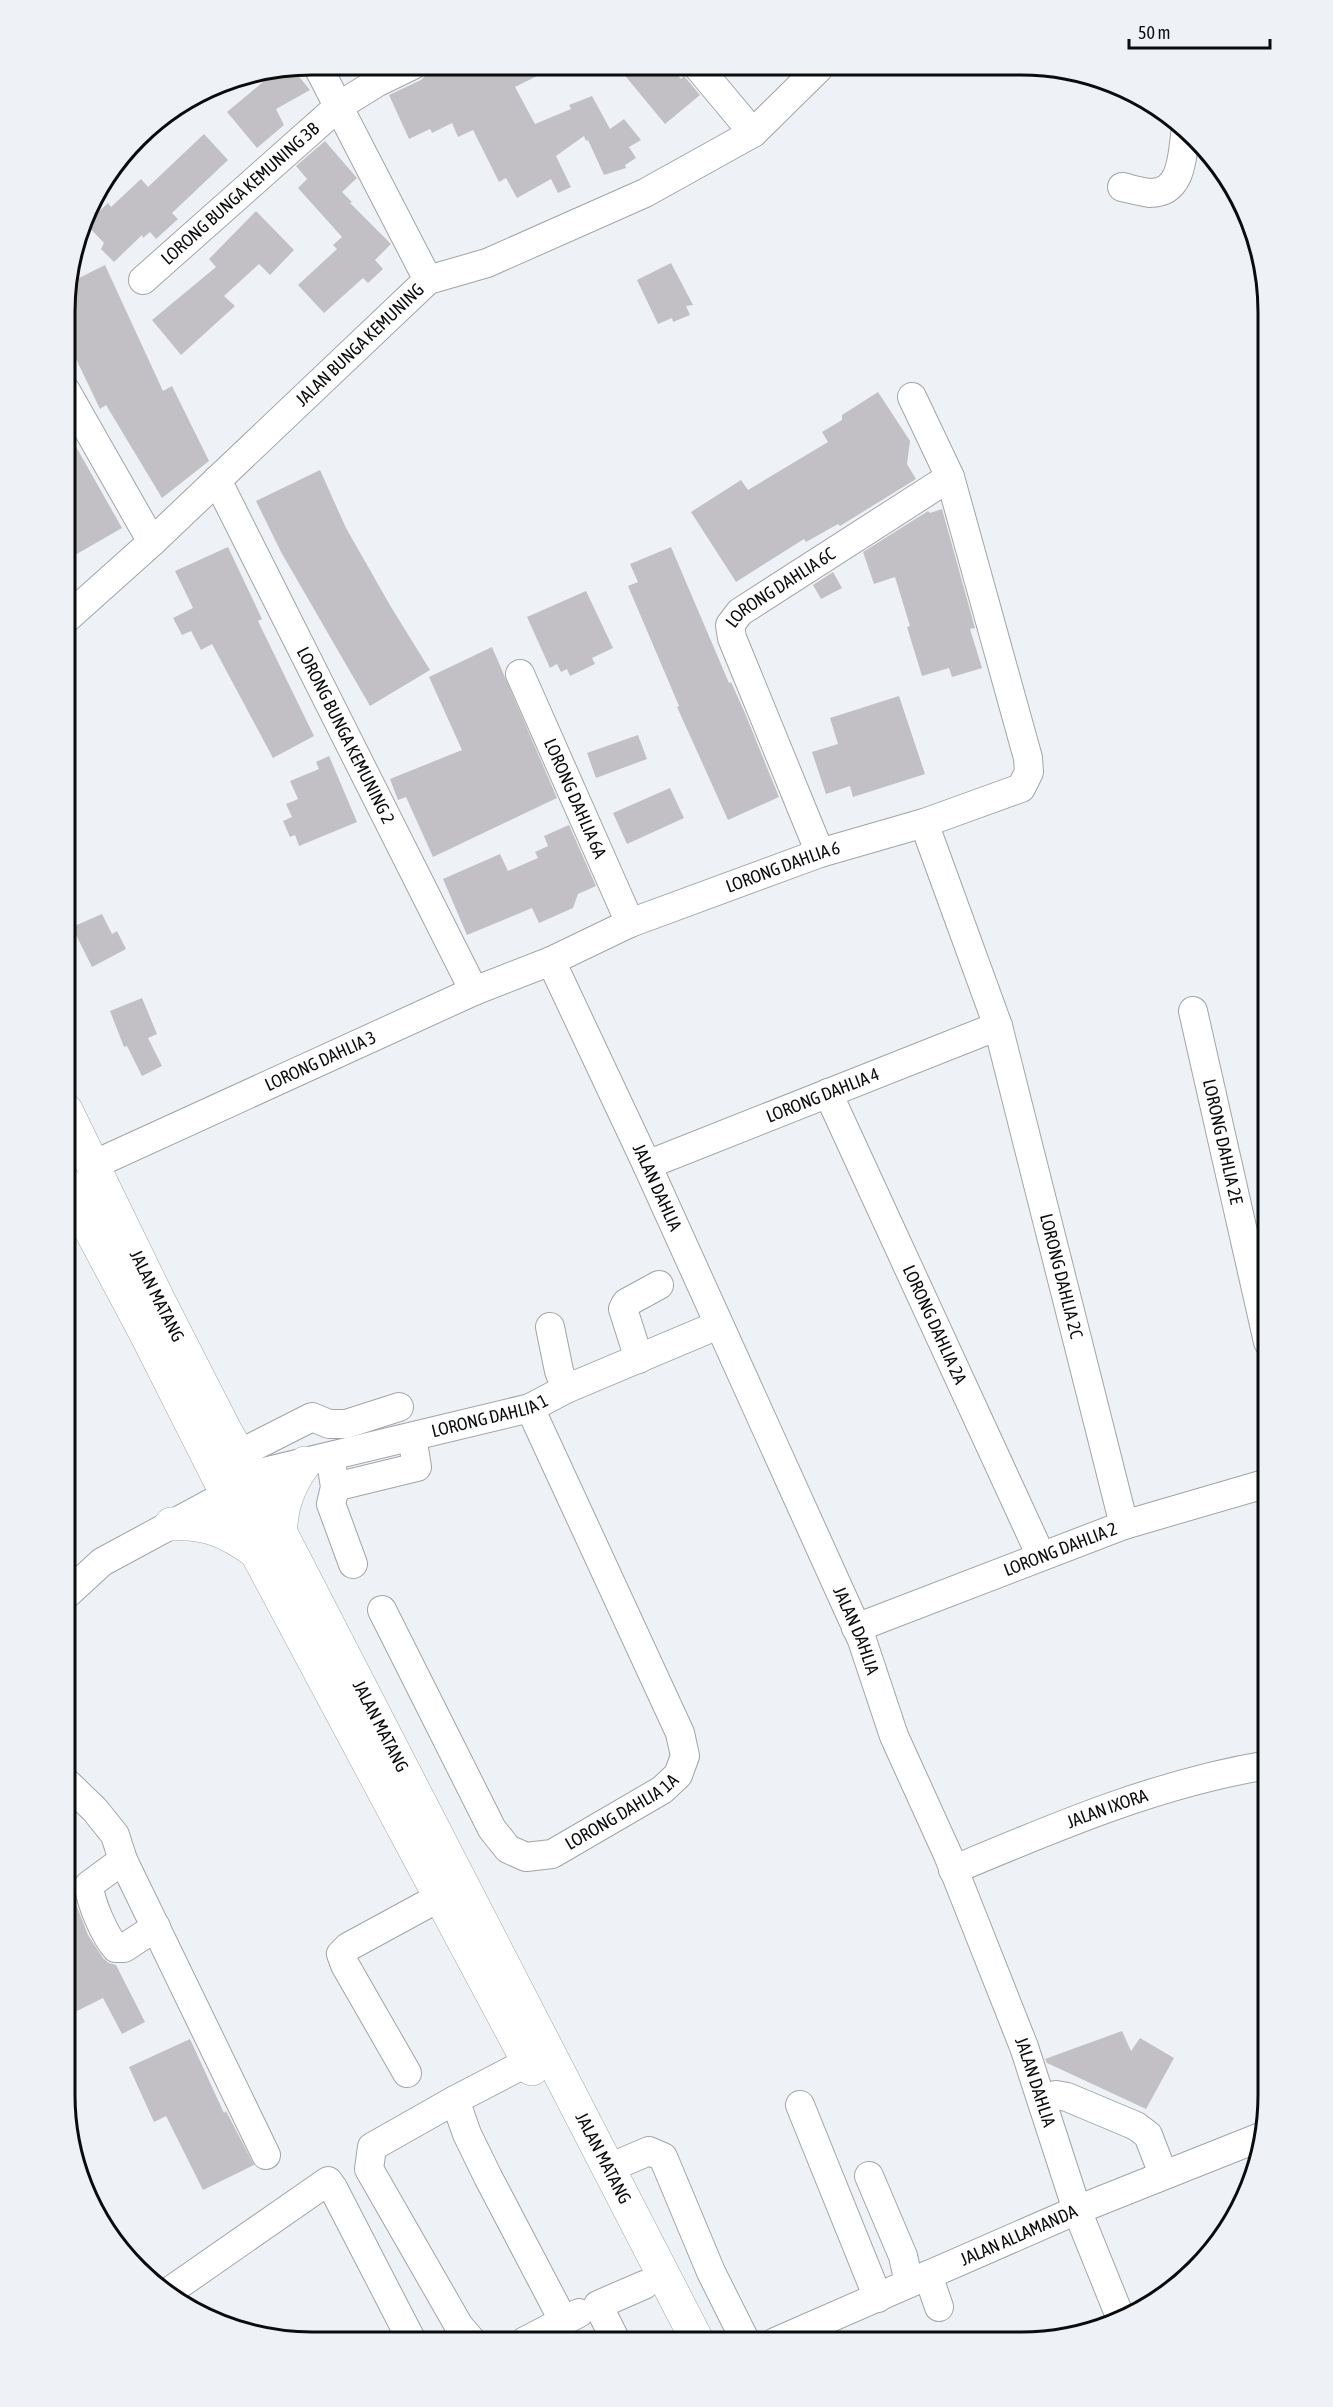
<svg xmlns="http://www.w3.org/2000/svg" width="1333" height="2407" viewBox="0 0 1333 2407" font-family="'Asap Condensed',sans-serif">
  <style>
    .building { fill: #c2c0c4 }
    .lines { fill: none; stroke-linecap: round; stroke-linejoin: round }
    .minor-casing { stroke: #a1a4a8; stroke-width: 30 }
    .major-casing { stroke: #a1a4a8; stroke-width: 34 }
    .minor { stroke: #fff; stroke-width: 28 }
    .major { stroke: #fff; stroke-width: 33 }
    .labels { text-anchor: middle; stroke-width: 5; stroke-linejoin: round; paint-order: stroke }
    .street-label { font-size: 18px; fill: #0b0c0d; stroke: #eef2f6 }
    .rim { fill: none; stroke: #0b0c0d; stroke-width: 3 }
  </style>
  <rect width="100%" height="100%" fill="#eef2f6"/>
  <!-- building -->
  <path class="building" d="M429,65L557,66L515,87L535,124L571,109L569,105L592,96L610,129L624,119L641,140L629,147L636,158L625,165L626,168L604,175L588,140L586,141L584,136L556,156L571,187L558,193L551,179L517,198L506,178L499,182L473,130L458,137L452,123L432,133L430,129L409,139L389,95L421,80L427,74Z
    M617,66L670,67L681,79L684,76L700,95L665,124Z
    M292,68L310,90L276,109L284,125L257,148L227,112L275,72Z
    M204,134L228,160L172,213L178,219L156,239L150,232L143,238L142,235L114,262L101,249L104,243L86,224L108,203L111,207L141,179L148,187Z
    M325,141L357,178L342,192L352,202L350,203L391,244L375,260L383,269L368,283L363,278L324,313L298,285L337,249L333,245L342,237L298,188L307,179L296,166Z
    M256,211L294,250L270,275L259,264L224,296L235,306L181,355L152,320L216,267L209,259Z
    M671,263L693,305L686,306L690,315L673,322L672,318L658,324L637,280Z
    M105,265L163,391L172,386L209,461L162,498L106,405L100,409L67,340V284Z
    M878,392L910,441L907,464L916,479L840,526L838,524L806,542L804,539L736,582L691,512L741,480L748,490L828,442L822,432L842,420V415Z
    M66,429L122,528L75,555L66,540Z
    M320,470L346,528L391,607L430,670L370,706L281,552L256,501Z
    M942,509L975,628L970,629L982,668L952,677L949,668L922,676L907,627L910,626L895,577L874,584L863,552L928,511L930,513Z
    M228,547L262,619L258,621L314,736L273,758L212,644L201,650L191,631L182,635L173,618L193,608L175,571Z
    M671,547L729,683L731,682L745,713L779,797L728,820L677,707L679,706L628,586L638,582L630,564Z
    M833,572L842,588L821,599L813,585Z
    M586,591L613,648L592,658L595,664L570,676L567,669L561,672L557,664L550,668L527,617Z
    M492,647L557,798L433,857L406,797L398,800L390,779L462,750L429,677Z
    M899,696L925,774L853,797L850,786L826,794L812,752L838,744L830,718Z
    M638,735L647,759L596,778L587,753Z
    M329,756L357,822L299,846L295,835L290,837L283,821L292,817L286,804L298,799L290,781L319,769L316,762Z
    M670,788L684,818L627,844L613,813Z
    M569,825L596,886L578,894L573,908L539,923L532,908L467,935L443,879L500,854L508,871L538,858L535,852L548,846L544,836Z
    M102,914L112,934L117,931L126,949L92,967L72,927Z
    M142,998L157,1034L148,1038L162,1066L142,1076L127,1046L124,1047L110,1011Z
    M65,1862L74,1879L73,1887L76,1904L88,1935L103,1958L109,1963L116,1965L145,2022L122,2034L103,1998L65,2017Z
    M1122,2031L1131,2051L1140,2038L1174,2058L1146,2109L1047,2063L1045,2059Z
    M190,2039L224,2113L226,2111L254,2165L203,2190L166,2116L154,2122L129,2067Z"/>
  <g class="lines">
    <!-- minor casing -->
    <g class="minor-casing">
      <g id="minor">
        <path d="M317,65L428,280"/>
        <path d="M698,67L753,133"/>
        <path d="M1122,187C1131,189 1141,192 1150,193C1184,193 1182,153 1186,128"/>
        <path id="s1" d="M143,280L339,106L376,83L413,65"/>
        <path d="M66,391L152,542"/>
        <path id="s2" d="M217,480L474,991"/>
        <path id="s3" d="M66,619L152,542L428,280L487,263L645,193L753,133L819,68"/>
        <path id="s4" d="M520,674L630,923"/>
        <path id="s5" d="M924,823L998,1026L1124,1525"/>
        <path id="s6" d="M820,853L732,638L730,625L740,612L950,477"/>
        <path id="s7" d="M551,961L647,1165L862,1640L894,1736L948,1855L1024,2047L1077,2210L1121,2319"/>
        <path id="s8" d="M1193,1011L1268,1342"/>
        <path id="s9" d="M828,1093L1041,1556"/>
        <path id="s10" d="M93,1165L474,991L551,961L630,923L820,853L924,823L1021,788L1029,772L1028,758L950,477L912,397"/>
        <path id="s11" d="M647,1165L998,1026"/>
        <path d="M550,1327L559,1371L566,1389"/>
        <path d="M639,1359L623,1309L626,1303L659,1285"/>
        <path d="M239,1454L312,1417L329,1424H346L399,1407"/>
        <path d="M332,1468L335,1487L331,1504L353,1564"/>
        <path id="s12" d="M251,1475L530,1408L566,1389L718,1325"/>
        <path d="M335,1487L417,1467L412,1437"/>
        <path d="M65,1596L102,1562L226,1495"/>
        <path id="s13" d="M382,1610L492,1829L508,1849L526,1857L552,1854L662,1790L678,1775L685,1756L680,1733L530,1408"/>
        <path id="s14" d="M856,1628L1124,1525L1268,1483"/>
        <path d="M65,1781L95,1810L115,1835L123,1860L266,2155"/>
        <path d="M123,1860L89,1885C90,1902 105,1936 116,1948H124L156,1927"/>
        <path id="s15" d="M953,1870C1055,1827 1158,1783 1268,1765"/>
        <path d="M528,2062L455,2100L467,2134L488,2177L563,2320"/>
        <path d="M407,2073L345,1965L341,1954L348,1947L440,1897"/>
        <path d="M455,2100L372,2147L369,2169L459,2326L472,2341"/>
        <path d="M1042,2100L1056,2095L1067,2097L1136,2126L1148,2135L1163,2174"/>
        <path d="M800,2105L878,2298"/>
        <path d="M609,2168L649,2151L663,2157L711,2272L746,2342"/>
        <path d="M869,2176L903,2256L909,2283"/>
        <path d="M928,2275L939,2307"/>
        <path d="M167,2293L328,2181L333,2188L412,2341"/>
        <path d="M525,2341L579,2313"/>
        <path d="M616,2341L598,2305L644,2285"/>
        <path id="s16" d="M775,2342L1077,2210L1263,2136"/>
      </g>
    </g>
    <!-- major casing -->
    <g class="major-casing">
      <g id="major">
        <path id="s17" d="M66,1110L159,1301L226,1432L251,1475L698,2342"/>
        <path d="M66,1184L145,1332L256,1552L532,2069"/>
        <path d="M171,1524C207,1522 228,1532 256,1552"/>
        <path d="M280,1533C282,1505 288,1486 305,1463"/>
      </g>
    </g>
    <!-- minor -->
    <use href="#minor" class="minor"/>
    <!-- major -->
    <use href="#major" class="major"/>
  </g>
  <g class="labels">
    <!-- street labels -->
    <g class="street-label">
      <text dy="6" stroke="none"><textPath href="#s1" startOffset="130">LORONG BUNGA KEMUNING 3B</textPath></text>
      <text dy="6" stroke="none"><textPath href="#s3" startOffset="402">JALAN BUNGA KEMUNING</textPath></text>
      <text dy="6" stroke="none"><textPath href="#s6" startOffset="309">LORONG DAHLIA 6C</textPath></text>
      <text dy="6" stroke="none"><textPath href="#s2" startOffset="286">LORONG BUNGA KEMUNING 2</textPath></text>
      <text dy="6" stroke="none"><textPath href="#s4" startOffset="136">LORONG DAHLIA 6A</textPath></text>
      <text dy="6" stroke="none"><textPath href="#s10" startOffset="752">LORONG DAHLIA 6</textPath></text>
      <text dy="6" stroke="none"><textPath href="#s10" startOffset="250">LORONG DAHLIA 3</textPath></text>
      <text dy="6" stroke="none"><textPath href="#s11" startOffset="189">LORONG DAHLIA 4</textPath></text>
      <text dy="6" stroke="none"><textPath href="#s8" startOffset="134">LORONG DAHLIA 2E</textPath></text>
      <text dy="6" stroke="none"><textPath href="#s7" startOffset="250">JALAN DAHLIA</textPath></text>
      <text dy="6" stroke="none"><textPath href="#s5" startOffset="474">LORONG DAHLIA 2C</textPath></text>
      <text dy="6" stroke="none"><textPath href="#s17" startOffset="207">JALAN MATANG</textPath></text>
      <text dy="6" stroke="none"><textPath href="#s9" startOffset="255">LORONG DAHLIA 2A</textPath></text>
      <text dy="6" stroke="none"><textPath href="#s12" startOffset="246">LORONG DAHLIA 1</textPath></text>
      <text dy="6" stroke="none"><textPath href="#s14" startOffset="219">LORONG DAHLIA 2</textPath></text>
      <text dy="6" stroke="none"><textPath href="#s7" startOffset="736">JALAN DAHLIA</textPath></text>
      <text dy="6" stroke="none"><textPath href="#s17" startOffset="692">JALAN MATANG</textPath></text>
      <text dy="6" stroke="none"><textPath href="#s15" startOffset="166">JALAN IXORA</textPath></text>
      <text dy="6" stroke="none"><textPath href="#s13" startOffset="398">LORONG DAHLIA 1A</textPath></text>
      <text dy="6" stroke="none"><textPath href="#s7" startOffset="1222">JALAN DAHLIA</textPath></text>
      <text dy="6" stroke="none"><textPath href="#s17" startOffset="1178">JALAN MATANG</textPath></text>
      <text dy="6" stroke="none"><textPath href="#s16" startOffset="266">JALAN ALLAMANDA</textPath></text>
    </g>
  </g>
  <!-- crop -->
  <path d="M0 0H1333V2407H0ZM312 75H1021A237 237 0 0 1 1258 312V2095A237 237 0 0 1 1021 2332H312A237 237 0 0 1 75 2095V312A237 237 0 0 1 312 75Z" fill="#eef2f6" fill-rule="evenodd"/>
  <path class="rim" d="M312 75H1021A237 237 0 0 1 1258 312V2095A237 237 0 0 1 1021 2332H312A237 237 0 0 1 75 2095V312A237 237 0 0 1 312 75Z"/>
  <!-- scale -->
  <path d="M1129 39v9h141v-9" fill="none" stroke="#0b0c0d" stroke-width="3"/>
  <text x="1138" y="39" font-size="18" fill="#0b0c0d" stroke="#eef2f6" stroke-width="4.5" paint-order="stroke">50 m</text>
</svg>
